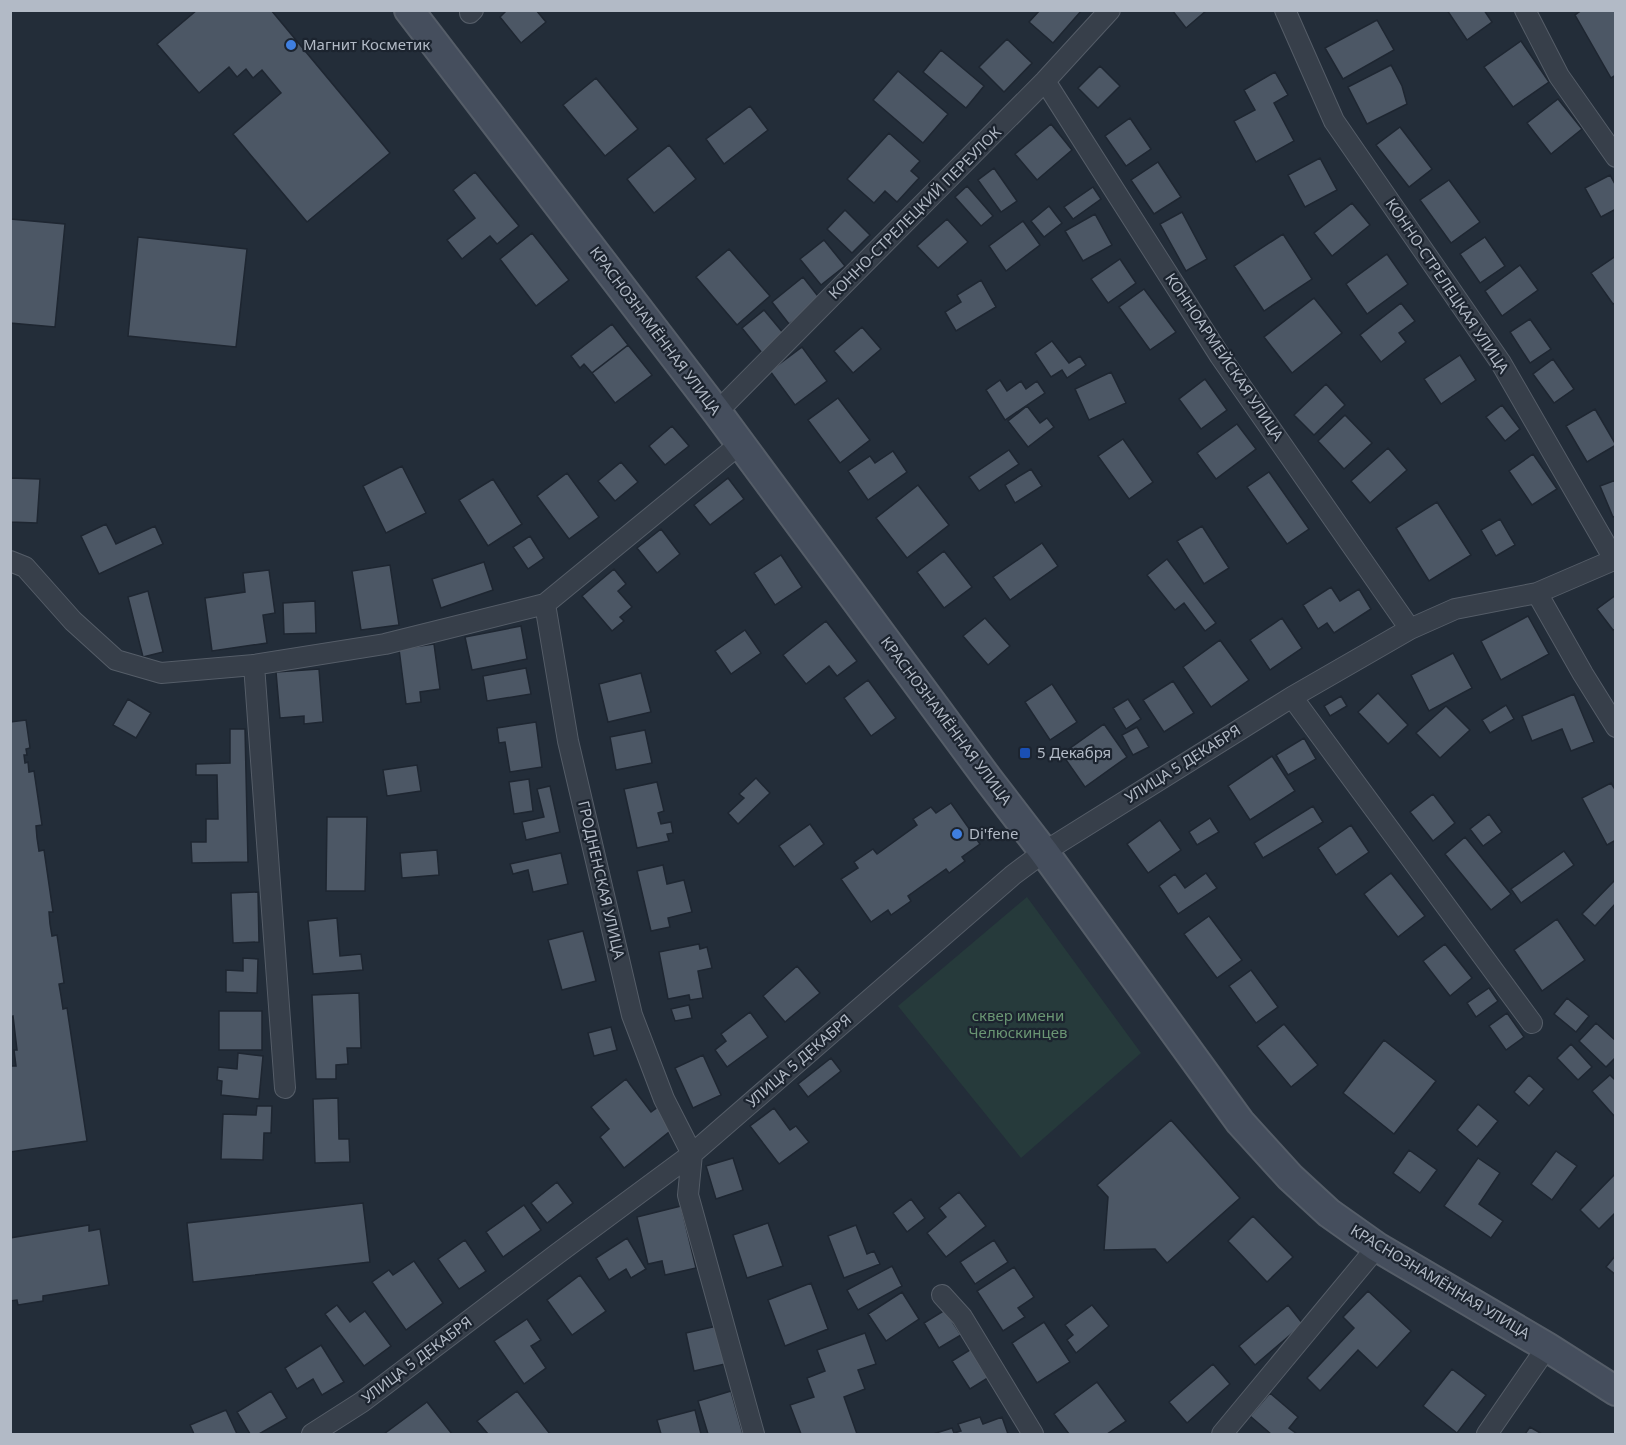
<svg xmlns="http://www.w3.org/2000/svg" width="1626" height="1445" viewBox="0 0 1626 1445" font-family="'Noto Sans',sans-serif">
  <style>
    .green { fill: #263a3b }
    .building { fill: #4c5765; stroke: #1e2631; stroke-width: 1.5 }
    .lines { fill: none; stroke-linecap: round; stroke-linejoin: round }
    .street-casing { stroke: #555d68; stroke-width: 22 }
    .secondary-casing { stroke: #555d68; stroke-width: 32 }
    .street { stroke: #373f4a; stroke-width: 20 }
    .secondary { stroke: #454e5d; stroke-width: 28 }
    .shop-dot { fill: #3f7fe0; stroke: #1c242f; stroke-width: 2 }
    .transit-dot { fill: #1a4fb4; stroke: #1c242f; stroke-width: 2 }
    .labels { text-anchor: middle; stroke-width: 4.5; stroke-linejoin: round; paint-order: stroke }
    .poi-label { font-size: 15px; fill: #b2bac6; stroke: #1c242f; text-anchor: start }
    .street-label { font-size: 15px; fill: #b2bac6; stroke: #1c242f }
    .park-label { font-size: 15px; fill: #6a9573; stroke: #1c242f }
  </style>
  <rect width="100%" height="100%" fill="#232d39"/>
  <!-- green -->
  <path class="green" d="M1027,897L1141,1053L1021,1158L898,1006Z"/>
  <!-- building -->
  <path class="building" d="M197,10H271L390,153L307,222L233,134L281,93L262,70L253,78L246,69L237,77L229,67L199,93L157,44Z
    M507,10H536L546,22L521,43L500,17Z
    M1040,10H1082L1053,43L1029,22Z
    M1172,10H1207L1186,28Z
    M1447,10H1484L1492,22L1467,40Z
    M1582,10H1616V75L1611,78L1575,15Z
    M1377,20L1394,50L1343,79L1325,48Z
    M1007,39L1032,63L1004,92L979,67Z
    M1521,41L1549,82L1513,107L1484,67Z
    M941,50L984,86L966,108L923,72Z
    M1391,65L1402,86L1407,104L1367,124L1348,87Z
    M1100,66L1120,86L1098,108L1078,88Z
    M898,71L948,114L923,143L873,100Z
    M1275,72L1288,95L1274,103L1294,141L1256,162L1234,121L1255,110L1244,90Z
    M596,78L638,129L605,156L563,105Z
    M1558,99L1582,129L1551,154L1527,123Z
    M750,106L768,130L724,164L706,139Z
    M1130,118L1151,149L1126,166L1105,136Z
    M1051,124L1072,150L1037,180L1015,154Z
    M1400,127L1432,169L1409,187L1376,145Z
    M889,133L920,161L911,171L919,178L897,202L885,191L874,203L847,179Z
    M669,145L696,179L654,213L627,179Z
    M1320,158L1337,190L1305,207L1288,175Z
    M1158,162L1181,197L1154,214L1131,180Z
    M994,168L1017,201L1001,212L978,180Z
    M475,172L519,226L497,244L490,236L462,259L447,240L475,218L453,190Z
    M1610,175L1616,186V209L1601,217L1585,188Z
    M1449,180L1480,222L1451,243L1420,200Z
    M967,186L993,216L981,226L955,197Z
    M1093,187L1101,199L1073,219L1064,207Z
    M1352,203L1370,225L1332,256L1314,233Z
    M1049,206L1062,223L1044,237L1031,221Z
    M845,210L870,235L852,253L827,229Z
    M1182,212L1207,259L1186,271L1160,224Z
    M1095,214L1112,245L1083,261L1065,231Z
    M10,219L65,224L55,327L10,323Z
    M947,219L968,242L938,268L917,246Z
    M1023,221L1040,245L1006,271L989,246Z
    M532,233L569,280L536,306L500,259Z
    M1283,234L1312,279L1264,311L1234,266Z
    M138,237L247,249L236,347L128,336Z
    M1485,237L1505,266L1480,283L1460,254Z
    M824,240L845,266L821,285L800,259Z
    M729,249L770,296L737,325L696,277Z
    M1387,254L1408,284L1367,314L1346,284Z
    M1616,256V302L1613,304L1591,273Z
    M1120,259L1136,283L1108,303L1091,279Z
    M1520,265L1538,290L1502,316L1485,291Z
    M803,277L821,300L789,324L772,302Z
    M981,280L996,307L956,331L945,312L961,302L957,295Z
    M1144,289L1176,332L1150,350L1119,307Z
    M1314,298L1342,333L1292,373L1264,337Z
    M1401,303L1415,321L1399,333L1406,342L1381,362L1360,335Z
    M764,310L784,334L762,353L742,328Z
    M1530,319L1551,349L1530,363L1510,332Z
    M612,324L628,345L592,373L584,364L580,368L571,356Z
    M862,327L881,349L853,373L834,351Z
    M1052,341L1069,363L1080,356L1086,365L1067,378L1062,370L1051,377L1035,353Z
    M628,345L652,375L615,403L592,373Z
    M802,347L827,381L795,405L770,371Z
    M1460,355L1476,380L1441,404L1424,379Z
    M1553,359L1574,389L1554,403L1533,374Z
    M1111,372L1126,403L1089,420L1075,389Z
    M1205,379L1227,410L1201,429L1179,399Z
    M1000,380L1007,391L1021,381L1026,389L1037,381L1045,393L1005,420L986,390Z
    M1326,384L1345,405L1314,435L1294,415Z
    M838,398L870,440L840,463L808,420Z
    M1502,405L1520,429L1505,441L1486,417Z
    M1027,406L1040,423L1047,418L1054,427L1028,447L1008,421Z
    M1595,409L1616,445L1587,462L1566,426Z
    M1345,415L1372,443L1344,469L1318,441Z
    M1237,424L1256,449L1216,479L1197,453Z
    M672,426L689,446L665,465L649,446Z
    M1123,439L1153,482L1129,499L1098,456Z
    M1388,448L1407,470L1370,503L1351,481Z
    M1009,450L1019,464L979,491L969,477Z
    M893,451L907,472L868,500L848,471L870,456L875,463Z
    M1533,454L1557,489L1532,505L1509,471Z
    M621,462L638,482L615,501L598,481Z
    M402,466L426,513L386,533L363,486Z
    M1031,469L1042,486L1015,503L1005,485Z
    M1269,472L1309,529L1287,544L1247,487Z
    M567,473L599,517L569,539L537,496Z
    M10,478L40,479L37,523L10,522Z
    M728,478L744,499L710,525L694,505Z
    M493,479L522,524L488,546L459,500Z
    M1616,480V516L1613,517L1600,486Z
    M918,485L949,525L907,558L876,518Z
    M1437,502L1471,555L1429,581L1396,528Z
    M1500,519L1515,545L1496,556L1481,530Z
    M106,524L116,544L155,526L163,544L99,574L81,536Z
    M1202,526L1229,568L1204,584L1177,541Z
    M661,529L680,554L657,573L637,548Z
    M530,536L544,558L528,569L513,547Z
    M1042,543L1058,566L1010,600L993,577Z
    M944,551L972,587L944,608L917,572Z
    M781,555L802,587L775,605L754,573Z
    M1167,559L1216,623L1205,631L1184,603L1175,610L1147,575Z
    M484,562L493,590L441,608L432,579Z
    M390,565L399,625L361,630L352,571Z
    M614,569L626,584L618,591L632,607L620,617L624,621L612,631L582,596Z
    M269,570L275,613L263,615L267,643L212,651L205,598L245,592L243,573Z
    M1331,587L1340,601L1359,589L1371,609L1334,633L1327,623L1318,629L1303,605Z
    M148,591L163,652L143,657L128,597Z
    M1616,595V629L1613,630L1597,609Z
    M315,601L316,633L284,634L283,603Z
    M1528,616L1549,654L1501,680L1481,641Z
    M985,618L1010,646L988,665L963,636Z
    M1282,618L1302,648L1270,670L1250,640Z
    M826,621L857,661L837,676L829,666L806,684L783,655Z
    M521,626L527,659L472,670L465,637Z
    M745,630L761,653L731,674L715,651Z
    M1220,640L1249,680L1211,707L1183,667Z
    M434,644L440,689L420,692L421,702L406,704L399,649Z
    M1453,653L1472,688L1429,711L1411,675Z
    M526,668L531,694L487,701L483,676Z
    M319,669L323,722L304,724V716L280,718L276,672Z
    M641,673L651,712L608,722L599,684Z
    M868,680L896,718L871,736L844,698Z
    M1173,681L1194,713L1164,732L1143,700Z
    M1052,684L1077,722L1050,740L1025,702Z
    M1378,693L1408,725L1388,744L1358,712Z
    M1574,694L1594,742L1571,751L1562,729L1532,741L1522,716Z
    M1341,696L1347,706L1330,716L1324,706Z
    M128,699L151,713L136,738L113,725Z
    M1128,699L1141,719L1126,729L1113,708Z
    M1506,705L1514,719L1490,733L1482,720Z
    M1446,706L1470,730L1440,758L1416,733Z
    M26,720L30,748L26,749L27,755H24L25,763L28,762L29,772L34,771L42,825L36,826L37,838L39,851L44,850L53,912H49L50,924L52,936L57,935L64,983L59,984L61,996L63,1009L67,1008L87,1141L10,1152V1066H16L14,1050H17L13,1016L10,1017V722Z
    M536,722L542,767L510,772L505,742L499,743L497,728Z
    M1104,724L1127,757L1085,787L1062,754Z
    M1137,727L1149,747L1133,755L1122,735Z
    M230,729H245L248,862L192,863L191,842H206V819H218L217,775H196V764L230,763Z
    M645,730L652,763L616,770L610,737Z
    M1304,738L1316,759L1288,775L1276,755Z
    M1272,756L1295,791L1250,820L1228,786Z
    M417,765L421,791L387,796L383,770Z
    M756,778L770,793L738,824L728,813L744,798L739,794Z
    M529,779L533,811L514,814L509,782Z
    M657,782L664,811L658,813L661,824L671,822L673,833L667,834L669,841L637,848L624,789Z
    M1611,783L1616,791V840L1607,845L1582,798Z
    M550,786L560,832L526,840L522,822L544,817L537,789Z
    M1433,794L1455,823L1433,841L1410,812Z
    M951,803L980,844L962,857L965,861L949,873L946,869L908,896L911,901L891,915L888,910L871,922L841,879L858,868L854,862L873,849L877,854L917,825L913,819L931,807L936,813Z
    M1313,806L1323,822L1263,858L1254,843Z
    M1489,814L1502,832L1483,846L1470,829Z
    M327,817H367L365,891H326Z
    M1210,818L1219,832L1197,845L1189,832Z
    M1160,820L1181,850L1148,873L1127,844Z
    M810,824L824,844L794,867L779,846Z
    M1351,825L1369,852L1336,875L1318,848Z
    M1465,837L1511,894L1491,910L1445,854Z
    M437,850L439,875L402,878L400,853Z
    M1564,851L1574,865L1521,903L1511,889Z
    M561,853L568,884L533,892L528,870L513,874L510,864Z
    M663,865L667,884L684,880L692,912L668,918L670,927L651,931L637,871Z
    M1206,873L1217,888L1178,914L1159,886L1175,874L1185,888Z
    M1391,873L1425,916L1398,937L1364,894Z
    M1615,880L1616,903L1595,926L1582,914Z
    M258,892L259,942L233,943L231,893Z
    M1209,916L1242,960L1217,978L1184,934Z
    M337,918L340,956L361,954L363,970L313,974L308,921Z
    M1557,919L1585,960L1542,991L1514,950Z
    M583,931L596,981L562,990L548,940Z
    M699,944L700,949L707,947L712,968L698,971L703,998L690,1000L689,995L668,999L659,952Z
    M1445,944L1472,978L1450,996L1423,961Z
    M243,958L258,959L257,993L226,992V970L243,971Z
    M797,966L820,993L785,1022L763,996Z
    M1251,970L1278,1007L1256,1023L1229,986Z
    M1489,988L1498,1001L1476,1017L1467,1003Z
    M359,993L361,1048H347L348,1064L336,1065V1079H316L312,995Z
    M1567,998L1589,1016L1576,1032L1554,1014Z
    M689,1005L692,1018L675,1021L671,1009Z
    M219,1011H262V1050H219Z
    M750,1012L768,1037L727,1067L715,1050L726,1041L721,1034Z
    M1507,1013L1524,1037L1506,1050L1489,1026Z
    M1596,1023L1616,1041V1057L1606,1067L1579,1041Z
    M1284,1024L1318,1065L1291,1087L1257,1046Z
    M611,1027L617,1050L594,1056L588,1033Z
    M1384,1040L1436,1081L1394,1134L1343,1093Z
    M1571,1044L1592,1067L1578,1080L1557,1058Z
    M238,1053L263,1056L259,1099L221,1095L222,1081L217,1080L218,1067L237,1069Z
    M703,1055L721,1095L693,1108L675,1068Z
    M831,1058L841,1071L808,1097L798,1084Z
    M1529,1075L1544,1089L1529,1106L1514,1092Z
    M1610,1075L1616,1081V1118L1592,1091Z
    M626,1079L651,1112L658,1107L674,1128L624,1168L600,1137L609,1129L591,1107Z
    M338,1098L339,1139H349L350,1162L315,1163L313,1099Z
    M1478,1104L1498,1121L1477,1147L1457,1130Z
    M257,1106H272L271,1133H264L263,1160L221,1159L223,1114L256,1115Z
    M774,1108L790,1130L796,1126L809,1142L779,1164L750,1126Z
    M1171,1120L1240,1198L1167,1263L1155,1249L1104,1250L1108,1197L1097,1185Z
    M1409,1150L1437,1170L1420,1193L1393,1173Z
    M1556,1151L1577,1166L1552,1200L1531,1184Z
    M733,1158L743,1190L716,1199L706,1166Z
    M1478,1158L1500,1173L1479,1204L1503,1221L1491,1238L1444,1206Z
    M1616,1173V1212L1599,1229L1580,1210Z
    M557,1182L573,1203L547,1223L531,1203Z
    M959,1192L986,1226L946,1257L927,1233L946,1217L939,1208Z
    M911,1199L925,1218L907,1232L893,1213Z
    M363,1203L370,1262L193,1282L187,1223Z
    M524,1205L541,1230L503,1257L486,1232Z
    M681,1206L696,1268L665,1275L662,1261L648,1264L637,1217Z
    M1253,1216L1293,1257L1267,1282L1228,1241Z
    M768,1223L783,1266L747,1278L733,1235Z
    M89,1225V1231L100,1229L109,1285L43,1296V1301L18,1305L17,1300L10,1301V1238Z
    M856,1225L867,1254L874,1251L880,1264L844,1278L828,1236Z
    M627,1238L646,1269L631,1278L626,1269L609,1280L596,1258Z
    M465,1240L486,1271L459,1289L438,1259Z
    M994,1240L1008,1262L975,1284L960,1262Z
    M1616,1255V1275L1606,1267Z
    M414,1261L443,1303L406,1330L372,1282L389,1270L393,1275Z
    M892,1266L902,1286L858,1310L847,1290Z
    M1014,1267L1034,1297L1018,1308L1025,1317L1003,1331L977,1291Z
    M580,1275L606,1311L572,1335L547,1300Z
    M811,1283L828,1329L785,1346L768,1300Z
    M1368,1291L1411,1331L1377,1368L1358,1350L1320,1391L1307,1378L1354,1328L1343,1317Z
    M902,1292L919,1319L886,1341L868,1314Z
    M337,1305L350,1322L365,1311L391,1346L364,1366L325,1314Z
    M1092,1305L1109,1326L1076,1353L1067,1340L1073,1335L1065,1325Z
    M1288,1305L1303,1324L1255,1365L1239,1346Z
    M945,1310L961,1335L939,1348L924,1323Z
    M527,1319L541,1340L531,1346L546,1368L524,1384L494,1341Z
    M1044,1322L1070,1362L1037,1383L1012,1343Z
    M717,1326L725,1364L694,1371L686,1333Z
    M865,1333L876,1364L858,1370L865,1389L844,1397L857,1434H801L790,1405L814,1397L807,1378L825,1371L817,1350Z
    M321,1345L344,1382L322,1395L313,1379L297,1389L285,1368Z
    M973,1348L991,1376L970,1389L952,1361Z
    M1213,1364L1230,1384L1187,1423L1169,1402Z
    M1452,1369L1486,1395L1457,1433L1423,1406Z
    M1097,1382L1126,1421L1107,1434H1069L1054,1414Z
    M271,1391L287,1418L259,1434H250L237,1412Z
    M517,1391L550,1434H488L477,1421Z
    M731,1391L743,1434H708L698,1401Z
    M1270,1393L1298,1417L1289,1428L1297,1434H1271L1250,1416Z
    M427,1402L452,1434H384Z
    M226,1410L237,1434H194L190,1425Z
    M695,1410L701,1434H661L657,1420Z
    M980,1417L983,1424L1002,1417L1008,1434H933L952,1428L954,1433L961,1431L958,1424Z
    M1530,1427L1542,1434H1525Z"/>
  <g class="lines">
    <!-- street casing -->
    <g class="street-casing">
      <path id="street" d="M1285,10L1334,121L1501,363L1614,559
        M1525,10L1559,76L1616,157
        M470,13L473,10
        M1045,81L1220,356L1410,629
        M717,412L1045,81L1110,10
        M10,561L25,567L73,621L116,660L161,673L254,665L385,644L545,604L568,741L632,1015L664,1099L692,1154L688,1195L754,1434
        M1537,593L1583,674L1616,727
        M545,604L740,444
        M254,665L285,1088
        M1292,697L1532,1023
        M942,1295L962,1317L1033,1434
        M312,1434L362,1402L557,1254L692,1154L1013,875L1044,852L1292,697L1410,629L1455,609L1537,593L1616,559
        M1222,1434L1377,1247
        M1487,1434L1547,1347"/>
    </g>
    <!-- secondary casing -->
    <g class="secondary-casing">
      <path id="secondary" d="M409,10L717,412L988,779L1044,852L1240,1122L1290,1177L1329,1213L1377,1247L1547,1347L1616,1391"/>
    </g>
    <!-- street -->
    <use href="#street" class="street"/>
    <!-- secondary -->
    <use href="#secondary" class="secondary"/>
  </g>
  <!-- markers -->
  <g class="shop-dot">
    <circle cx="291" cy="45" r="6"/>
    <circle cx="957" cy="834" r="6"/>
  </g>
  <rect class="transit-dot" x="1019" y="747" width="12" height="12" rx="3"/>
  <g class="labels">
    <!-- poi labels -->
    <g class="poi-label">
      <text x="303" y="50">Магнит Косметик</text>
      <text x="1037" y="758">5 Декабря</text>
      <text x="969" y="839">Di'fene</text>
    </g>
    <!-- street labels -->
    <g class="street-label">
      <text transform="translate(915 213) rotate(-45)" y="5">КОННО-СТРЕЛЕЦКИЙ ПЕРЕУЛОК</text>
      <text transform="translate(1447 286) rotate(56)" y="5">КОННО-СТРЕЛЕЦКАЯ УЛИЦА</text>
      <text transform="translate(655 331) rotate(53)" y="5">КРАСНОЗНАМЁННАЯ УЛИЦА</text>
      <text transform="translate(1224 357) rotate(56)" y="5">КОННОАРМЕЙСКАЯ УЛИЦА</text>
      <text transform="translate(946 721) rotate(53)" y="5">КРАСНОЗНАМЁННАЯ УЛИЦА</text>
      <text transform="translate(1183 764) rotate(-32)" y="5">УЛИЦА 5 ДЕКАБРЯ</text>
      <text transform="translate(601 880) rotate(77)" y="5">ГРОДНЕНСКАЯ УЛИЦА</text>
      <text transform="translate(799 1061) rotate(-41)" y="5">УЛИЦА 5 ДЕКАБРЯ</text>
      <text transform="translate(1440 1282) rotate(31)" y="5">КРАСНОЗНАМЁННАЯ УЛИЦА</text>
      <text transform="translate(417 1360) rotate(-37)" y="5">УЛИЦА 5 ДЕКАБРЯ</text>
    </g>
    <!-- park labels -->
    <g class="park-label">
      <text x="1018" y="1021">сквер имени<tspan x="1018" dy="17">Челюскинцев</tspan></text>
    </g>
  </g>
  <!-- border -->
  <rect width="1626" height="1445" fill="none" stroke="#b2bac6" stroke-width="24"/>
</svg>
